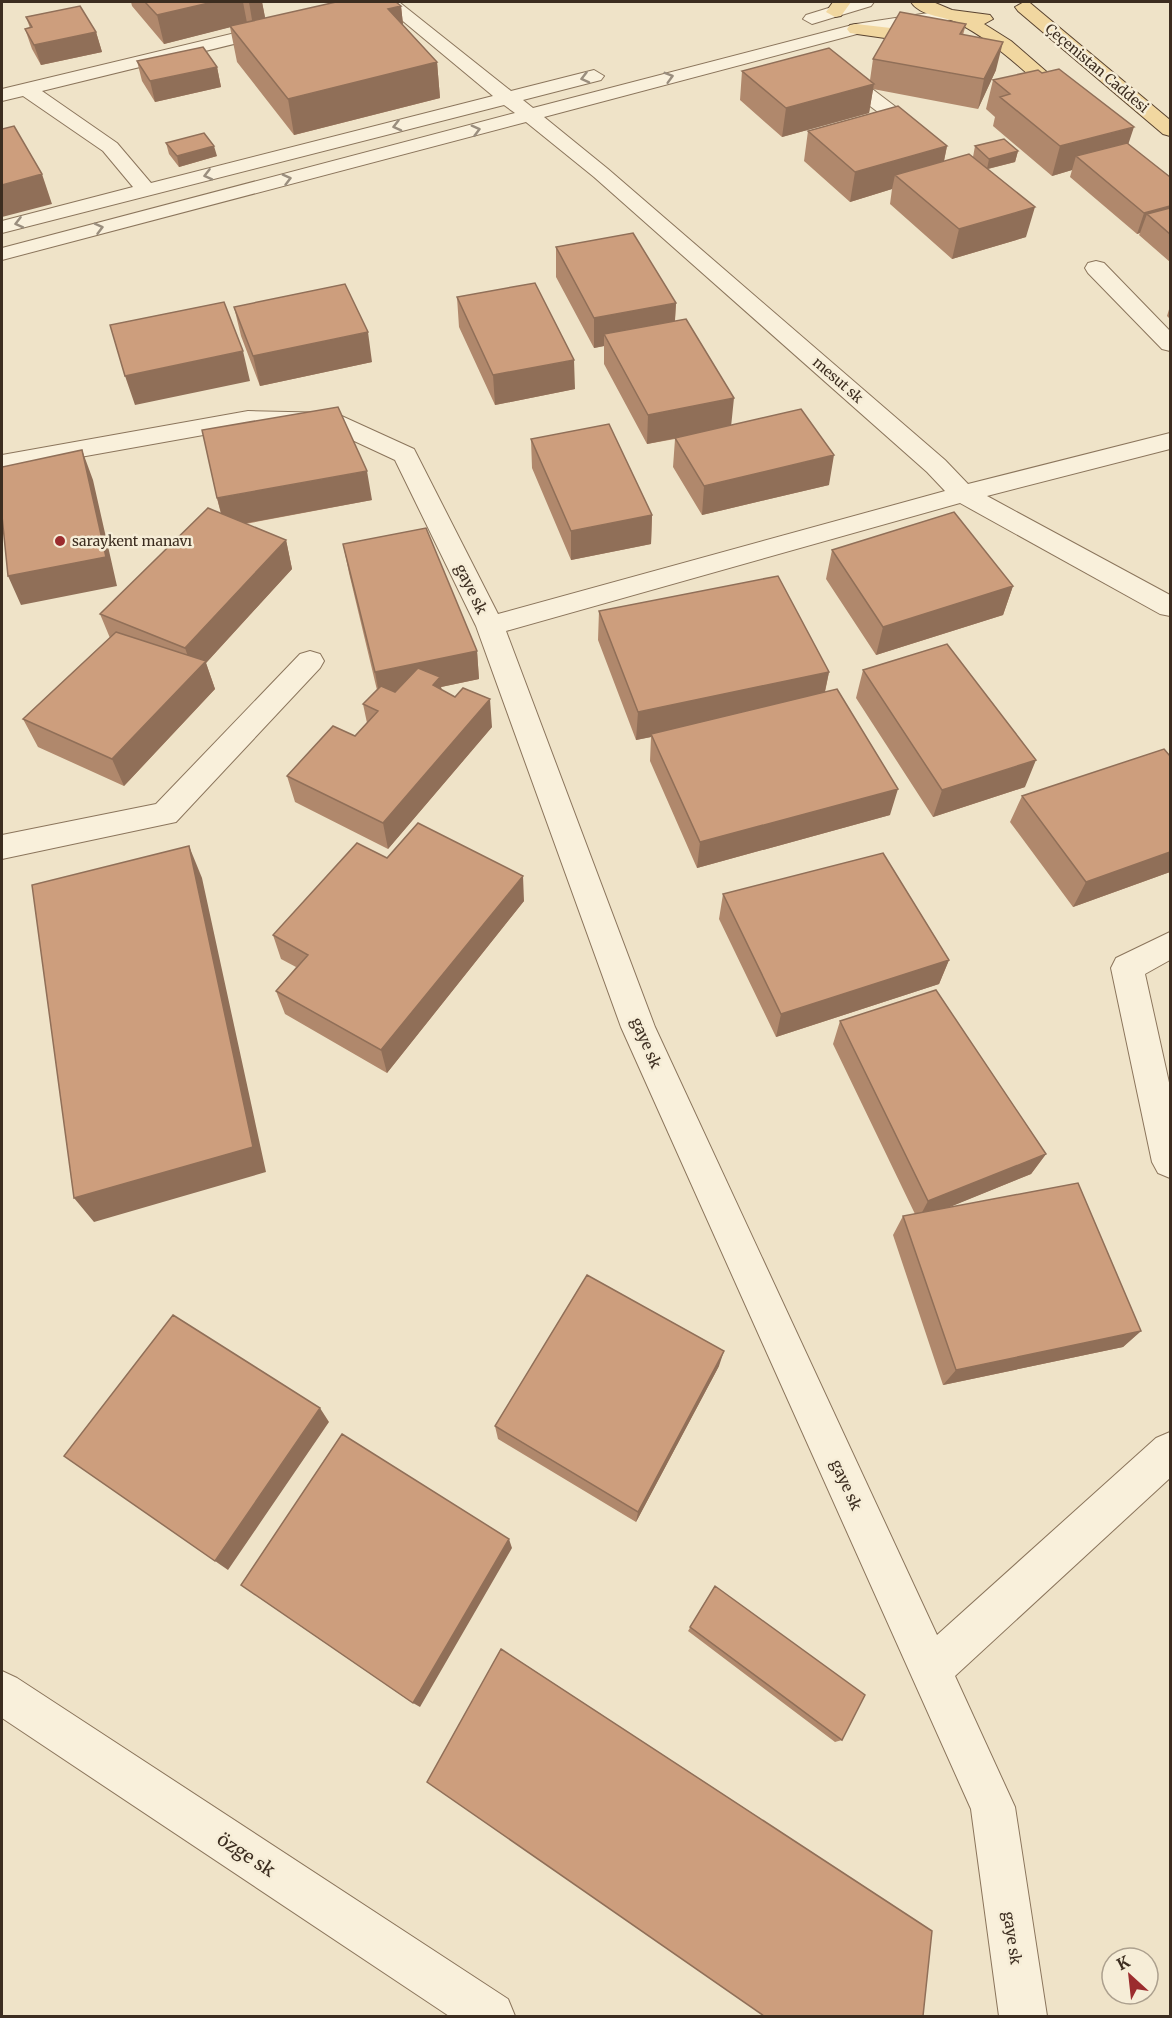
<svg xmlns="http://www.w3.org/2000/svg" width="1172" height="2018" viewBox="0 0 1172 2018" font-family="Merriweather,serif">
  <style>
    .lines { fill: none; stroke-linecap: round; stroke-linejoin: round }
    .minor-casing { stroke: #8b755c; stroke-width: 2 }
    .major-casing { stroke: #594330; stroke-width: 2 }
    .minor { fill: #f9f0db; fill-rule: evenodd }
    .major { fill: #f1d7a0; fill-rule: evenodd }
    .wall { fill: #b0886c }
    .shaded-wall { fill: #906f58 }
    .building { fill: #cd9e7d; stroke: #906f58; stroke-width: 1.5 }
    .oneway { stroke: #9a8e7e }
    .poi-dot { fill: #9b2c2e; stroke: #f6edd7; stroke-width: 2 }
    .labels { text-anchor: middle; stroke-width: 5; stroke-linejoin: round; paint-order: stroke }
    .far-street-label { font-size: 14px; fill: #3c2d20; stroke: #f6edd7 }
    .far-poi-label { font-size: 14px; fill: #3c2d20; stroke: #f6edd7; text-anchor: start }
    .street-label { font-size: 15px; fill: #3c2d20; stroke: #f6edd7 }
    .near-street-label { font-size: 18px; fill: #3c2d20; stroke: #f6edd7 }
  </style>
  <rect width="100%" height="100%" fill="#efe3c8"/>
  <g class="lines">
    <!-- minor casing -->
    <g class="minor-casing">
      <path id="minor" d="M380,2H399L511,91L594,70L604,76L601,80L523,100L533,108L856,24L948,10L954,11L957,15L954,19L857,34L544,117L608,169L945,460L968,484L1170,433V449L987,496L1170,595V616L1160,614L960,503L506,631L655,1027L937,1635L1156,1438L1170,1432V1478L955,1676L1015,1807L1047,2016H999L971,1809L621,1027L476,626L395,460L322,426L248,427L2,471V455L248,411L335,413L414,449L498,614L945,491L927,472L594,177L526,122L2,260V248L515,113L504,105L2,233V221L133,187L103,151L23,96L2,101V89L277,23L283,24L286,28L283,32L42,91L117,143L151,183L493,96Z
        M848,2H874L871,6L812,24L803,19L806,15Z
        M835,64L842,66L930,133L933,137L930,141H916L828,74L826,70L828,66Z
        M1096,261L1104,263L1170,331V351L1162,349L1088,273L1085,268L1088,263Z
        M310,651L320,654L324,661L320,668L176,822L2,859V835L156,804L300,654Z
        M1170,932V960L1145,974L1170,1087V1178L1158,1173L1152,1162L1111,968L1116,958Z
        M2,1671L17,1678L508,1999L515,2016H449L2,1718Z"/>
    </g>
    <!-- major casing -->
    <g class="major-casing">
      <path id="major" d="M833,2H851L841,16L835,17L826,12Z
        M911,2H933L952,10L990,15L993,19L984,24L1011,41L1079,100L1076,104H1062C1029,76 996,42 956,22C943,16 920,16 911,2Z
        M1024,2L1030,3L1170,120V136L1163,134L1018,11L1015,7Z
        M856,24L934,33L943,39L934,45L850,33L847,29L850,25Z"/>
    </g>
    <!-- minor -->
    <use href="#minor" class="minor"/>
    <!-- major -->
    <use href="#major" class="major"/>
  </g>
  <!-- wall -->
  <path class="wall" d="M131,2H262L265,18L401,6L403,25L437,62L440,98L294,135L237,62L230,27L164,44L132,6Z
    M26,17L96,32L102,52L41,65L32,49L25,29L30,28Z
    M966,24L963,35L996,70L978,109L873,89L869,113L782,137L740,100L742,71L870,80L873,59Z
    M137,61L217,67L221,87L155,102L142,81Z
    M993,80L1128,144L1170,177V262L1139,235L1140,233L1137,234L1070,177L1072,170L1052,176L993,126L995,117L986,109Z
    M808,131L947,146L944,161L973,157L975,146L1018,151L1015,162L988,169L1026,237L952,259L890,204L892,189L850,202L804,161Z
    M166,143L217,156L179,167L169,154Z
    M556,247L676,303L675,321L731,425L829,485L702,515L673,467L675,439L647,444L604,364V346L594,348L556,277Z
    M457,297L575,389L495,405L459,327Z
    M1170,306V319L1167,316Z
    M234,307L372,362L260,386L241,336Z
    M531,439L652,515L651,544L571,560L532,468Z
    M217,498L372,500L245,524L286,540L292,569L206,663L215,689L124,786L38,747L23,719L110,638L100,614L221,514Z
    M343,544L477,651L479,679L441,687L442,690L492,727L388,849L295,802L287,776L355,736L367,723L363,704L377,690L349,573Z
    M832,550L1013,586L1003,615L876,655L826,579Z
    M599,611L829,672L825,692L890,815L697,868L650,761L651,737L636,740L598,640Z
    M863,670L1025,787L933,817L856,698Z
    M1170,756V872L1073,907L1010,822L1022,796Z
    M387,858L524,901L387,1073L285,1014L276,991L296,967L281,959L273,935Z
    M723,894L949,960L939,984L776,1037L719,919Z
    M840,1021L1046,1154L1031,1174L949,1207L1141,1331L1123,1347L943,1385L893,1235L903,1216L915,1214L833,1044Z
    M719,1366L636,1522L498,1439L495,1426Z
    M715,1586L842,1740L835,1742L688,1631Z"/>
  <!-- shaded-wall -->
  <path class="shaded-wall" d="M213,2H243L247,23L164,44L157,15Z
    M249,2H262L266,22L253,26Z
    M401,6L405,42L388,9Z
    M96,32L102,52L41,65L34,45Z
    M1003,42L996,70L978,109L984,79Z
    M437,62L440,98L294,135L288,99Z
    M217,67L221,87L155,102L150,81Z
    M874,84L869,113L782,137L786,108Z
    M1134,127L1124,157L1076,156L1072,170L1052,176L1060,146Z
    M214,146L217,156L179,167L177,156Z
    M947,146L941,175H895L892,189L850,202L855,172Z
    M1018,151L1015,162L987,169L989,159Z
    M42,174L52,204L2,217V185Z
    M1170,206V225L1147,214L1140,233L1137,234L1144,213Z
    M1035,207L1026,237L952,259L959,229Z
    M676,303L674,333L604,334V346L594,348V318Z
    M368,332L372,362L260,386L253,356Z
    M243,351L250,381L135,405L125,376Z
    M574,360L575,389L495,405L493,375Z
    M734,398L731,427L647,444L648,415Z
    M82,450L93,480L117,586L21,605L8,576Z
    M834,455L829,485L702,515L704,486Z
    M367,471L372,500L225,527L217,498Z
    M652,515L651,544L571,560V531Z
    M286,540L292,569L206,663L215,689L124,786L112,759L194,674L185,648Z
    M1013,586L1003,615L876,655L883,627Z
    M477,651L479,679L441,687L444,705L380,700L375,672Z
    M829,672L823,700L651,734V737L636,740L638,712Z
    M490,699L492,727L388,849L383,823Z
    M1036,760L1025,787L933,817L942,790Z
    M898,789L890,815L697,868L700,842Z
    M189,846L202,878L266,1172L94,1222L74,1198Z
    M1170,852V872L1073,907L1086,882Z
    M523,876L524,901L387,1073L381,1050Z
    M949,960L939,984L776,1037L781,1014Z
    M1046,1154L1031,1174L918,1220L928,1201Z
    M1141,1331L1123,1347L943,1385L956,1370Z
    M724,1351L719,1366L636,1522L638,1512Z
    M320,1408L329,1422L228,1570L215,1561Z
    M509,1539L512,1548L420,1707L413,1703Z"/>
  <!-- building -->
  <path class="building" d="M145,2H213L157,15Z
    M336,2H396L401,6L388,9L437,62L288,99L230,26Z
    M80,6L96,32L34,45L25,29L32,27L26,17Z
    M900,12L966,24L960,34L1003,42L984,79L873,59Z
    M203,47L217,67L150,81L137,61Z
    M829,48L874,84L786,108L742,71Z
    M1059,69L1134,127L1060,146L1000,97L1010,94L993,80L1038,70L1042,73Z
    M898,106L947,146L855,172L808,131Z
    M14,126L42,174L2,185V129Z
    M204,133L214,146L177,156L166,143Z
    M1004,139L1018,151L989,159L975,146Z
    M1127,143L1170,177V206L1144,213L1076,156Z
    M969,154L1035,207L959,229L895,175Z
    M1170,208V234L1147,214Z
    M633,233L676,303L594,318L556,247Z
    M535,283L574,360L493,375L457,297Z
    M345,284L368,332L253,356L234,307Z
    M224,302L243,351L125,376L110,325Z
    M686,319L734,398L648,415L604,334Z
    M338,407L367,471L217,498L202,430Z
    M801,409L834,455L704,486L675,438Z
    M609,424L652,515L571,531L531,439Z
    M82,450L106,557L8,576L2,516V467Z
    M208,508L286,540L185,648L100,614Z
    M954,512L1013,586L883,627L832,550Z
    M426,528L477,651L375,672L343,544Z
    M778,576L829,672L638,712L599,611Z
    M116,632L206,661L112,759L23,719Z
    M947,644L1036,760L942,790L863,670Z
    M418,668L440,677L433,685L455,697L463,688L490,699L383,823L287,776L333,726L355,736L378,711L363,704L381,686L395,692Z
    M837,689L898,789L700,842L651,734Z
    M1164,749L1170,756V852L1086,882L1022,796Z
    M418,823L523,876L381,1050L276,991L308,955L273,935L357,843L387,858Z
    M189,846L253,1147L74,1198L32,885Z
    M883,853L949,960L781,1014L723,894Z
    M936,990L1046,1154L928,1201L840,1021Z
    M1078,1183L1141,1331L956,1370L903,1216Z
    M587,1275L724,1351L638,1512L495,1426Z
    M173,1315L320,1408L215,1561L64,1456Z
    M342,1434L509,1539L413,1703L241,1585Z
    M715,1586L865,1695L842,1740L690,1627Z
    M501,1649L932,1931L923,2016H764L427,1782Z"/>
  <!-- one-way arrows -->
  <defs><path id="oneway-chevron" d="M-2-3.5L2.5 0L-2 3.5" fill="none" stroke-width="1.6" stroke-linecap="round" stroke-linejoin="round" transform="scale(1.5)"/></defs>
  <g class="oneway">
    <use href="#oneway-chevron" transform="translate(669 77) rotate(-16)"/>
    <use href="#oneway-chevron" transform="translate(585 78) rotate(166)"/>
    <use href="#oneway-chevron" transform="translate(397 126) rotate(166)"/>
    <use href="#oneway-chevron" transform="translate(476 130) rotate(-15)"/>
    <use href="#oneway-chevron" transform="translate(208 175) rotate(166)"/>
    <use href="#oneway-chevron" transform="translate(287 179) rotate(-15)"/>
    <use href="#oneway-chevron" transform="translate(19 223) rotate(166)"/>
    <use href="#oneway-chevron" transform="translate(99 228) rotate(-15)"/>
  </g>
  <!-- markers -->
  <circle class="poi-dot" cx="60" cy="541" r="6"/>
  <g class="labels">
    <!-- far-street labels -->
    <g class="far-street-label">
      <text transform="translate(1097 68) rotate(40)" y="5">Çeçenistan Caddesi</text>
      <text transform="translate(838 380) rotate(41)" y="5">mesut sk</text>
    </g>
    <!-- far-poi labels -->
    <g class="far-poi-label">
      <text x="72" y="546">saraykent manavı</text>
    </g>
    <!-- street labels -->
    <g class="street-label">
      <text transform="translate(471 589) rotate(64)" y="5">gaye sk</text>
      <text transform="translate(646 1043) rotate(67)" y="5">gaye sk</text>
      <text transform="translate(846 1485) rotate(66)" y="5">gaye sk</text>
      <text transform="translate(1012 1938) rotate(82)" y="5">gaye sk</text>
    </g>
    <!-- near-street labels -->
    <g class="near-street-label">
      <text transform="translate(246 1855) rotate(33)" y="6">özge sk</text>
    </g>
  </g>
  <!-- border -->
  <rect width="1172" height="2018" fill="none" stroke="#3c2d20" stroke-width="6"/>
  <!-- north arrow -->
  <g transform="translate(1130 1976) rotate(333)"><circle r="28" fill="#f6edd7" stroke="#aca08e" stroke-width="1.5"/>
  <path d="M0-4.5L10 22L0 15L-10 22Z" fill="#9b2c2e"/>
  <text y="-9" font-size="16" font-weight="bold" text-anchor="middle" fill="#3c2d20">K</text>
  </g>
</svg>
